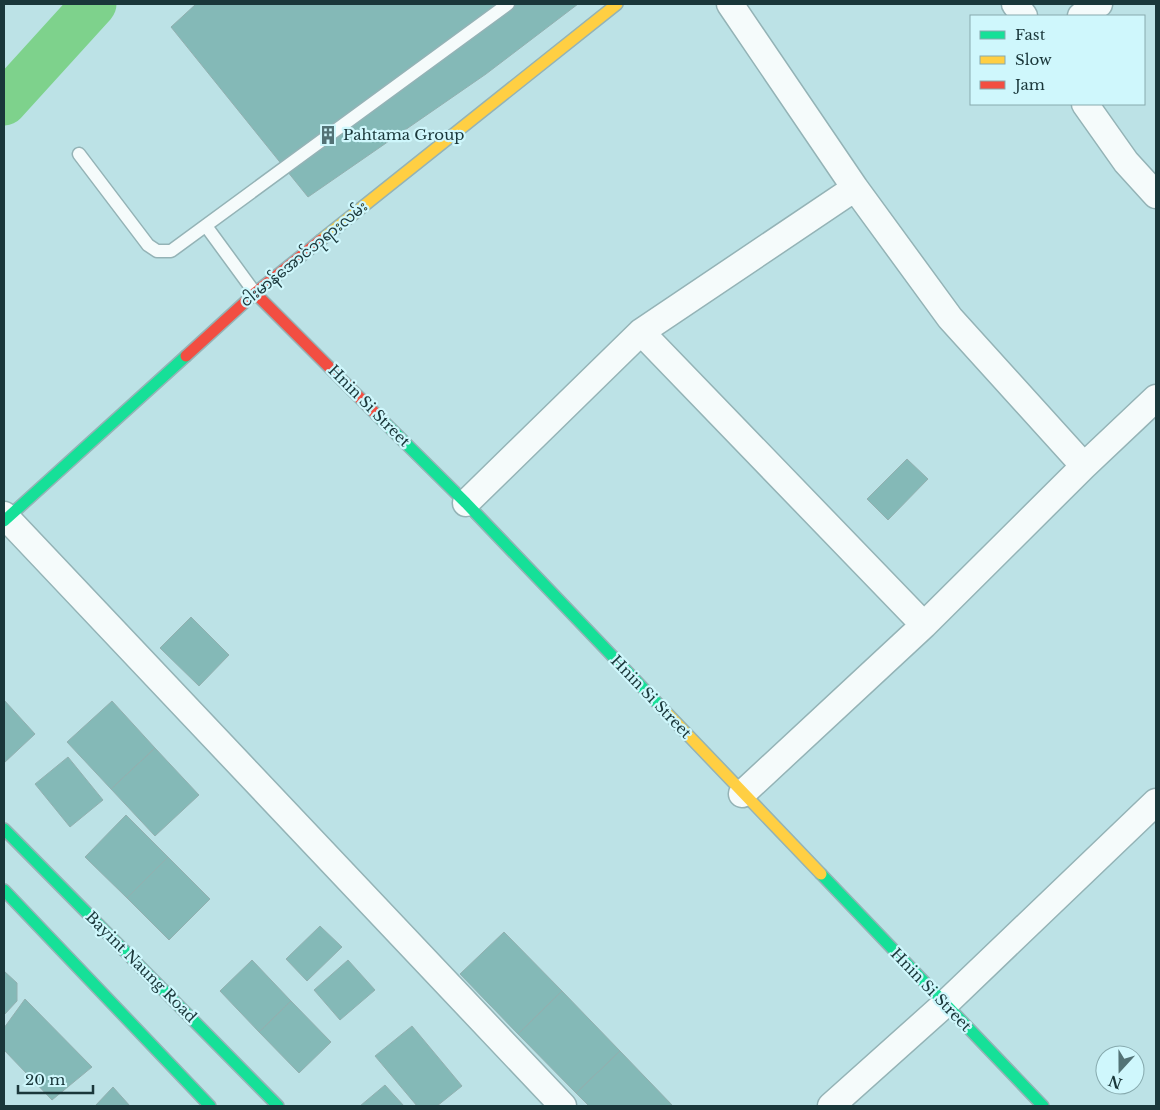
<svg xmlns="http://www.w3.org/2000/svg" width="1160" height="1110" viewBox="0 0 1160 1110" font-family="'Libre Baskerville','Noto Sans Myanmar',serif">
  <style>
    .lines { fill: none; stroke-linecap: round; stroke-linejoin: round }
    .river { stroke: #7ed28c; stroke-width: 45 }
    .building { fill: #84b9b7; stroke: #92b0b0 }
    .lane-casing { stroke: #94b3b6; stroke-width: 15 }
    .street-casing { stroke: #94b3b6; stroke-width: 29 }
    .fast-casing { stroke: #94b3b6; stroke-width: 14 }
    .slow-casing { stroke: #94b3b6; stroke-width: 14 }
    .jam-casing { stroke: #94b3b6; stroke-width: 14 }
    .lane { stroke: #f5fbfb; stroke-width: 12 }
    .street { stroke: #f5fbfb; stroke-width: 26 }
    .fast { stroke: #16e098; stroke-width: 11 }
    .slow { stroke: #ffcf43; stroke-width: 11 }
    .jam { stroke: #f24e42; stroke-width: 11 }
    .labels { text-anchor: middle; stroke-width: 4.5; stroke-linejoin: round; paint-order: stroke }
    .poi-label { font-size: 15px; fill: #1a373a; stroke: #cff7fc; text-anchor: start }
    .street-label { font-size: 15px; fill: #1a373a; stroke: #cff7fc }
  </style>
  <rect width="100%" height="100%" fill="#bce2e6"/>
  <g class="lines">
    <!-- river -->
    <path class="river" d="M4,103L94,4"/>
  </g>
  <!-- building -->
  <path class="building" d="M196,4H578L486,74L308,197L171,27Z
    M907,459L928,479L888,520L867,499Z
    M191,617L229,655L199,686L160,648Z
    M4,700L35,734L4,763Z
    M112,701L155,748L111,789L67,742Z
    M155,748L199,795L155,836L111,789Z
    M68,757L103,800L70,827L35,784Z
    M126,815L168,857L127,898L85,857Z
    M168,857L210,899L169,940L127,898Z
    M320,926L342,947L307,981L286,959Z
    M504,932L562,991L518,1034L460,974Z
    M252,960L291,1001L259,1032L220,991Z
    M348,960L375,990L340,1020L314,990Z
    M4,971L17,983V1001L4,1015Z
    M562,991L620,1051L576,1093L518,1034Z
    M25,999L92,1067L52,1100L4,1050V1028Z
    M291,1001L331,1042L299,1073L259,1032Z
    M412,1026L462,1086L437,1106H417L375,1056Z
    M620,1051L673,1106H589L576,1093Z
    M385,1085L404,1106H360Z
    M113,1087L130,1106H95Z"/>
  <g class="lines">
    <!-- lane casing -->
    <g class="lane-casing">
      <path id="lane" d="M79,154L148,245L157,251H171L508,4
        M206,226L255,293"/>
    </g>
    <!-- street casing -->
    <g class="street-casing">
      <path id="street" d="M730,4L855,188L950,318L1084,466
        M1015,4L1024,16
        M1081,16L1099,4
        M1085,104L1126,162L1156,195
        M641,332L924,625
        M466,503L641,332L855,188
        M4,515L563,1106
        M742,794L924,625L1084,466L1156,398
        M831,1106L945,1004L1156,802"/>
    </g>
    <!-- fast casing -->
    <g class="fast-casing">
      <path id="fast" d="M377,415L466,503L664,710
        M4,521L186,356
        M4,829L278,1106
        M821,874L1043,1106
        M4,890L210,1106"/>
    </g>
    <!-- slow casing -->
    <g class="slow-casing">
      <path id="slow" d="M321,240L617,4
        M664,710L821,874"/>
    </g>
    <!-- jam casing -->
    <g class="jam-casing">
      <path id="jam" d="M255,293L377,415
        M186,356L255,293L321,240"/>
    </g>
    <!-- lane -->
    <use href="#lane" class="lane"/>
    <!-- street -->
    <use href="#street" class="street"/>
    <!-- fast -->
    <use href="#fast" class="fast"/>
    <!-- slow -->
    <use href="#slow" class="slow"/>
    <!-- jam -->
    <use href="#jam" class="jam"/>
  </g>
  <!-- icons -->
  <defs>
    <g id="building-bare" transform="scale(1.5)"><path d="M-4-6H4V6H1V3H-1V6H-4ZM-2.5-4.3h1.7v1.8h-1.7ZM.8-4.3h1.7v1.8H.8ZM-2.5-1h1.7V.8h-1.7ZM.8-1h1.7V.8H.8Z" fill="#537376" stroke="#cff7fc" stroke-width="2.5" paint-order="stroke"/></g>
  </defs>
  <g fill-rule="evenodd">
    <use href="#building-bare" x="328" y="135"/>
  </g>
  <g class="labels">
    <!-- poi labels -->
    <g class="poi-label">
      <text x="343" y="140">Pahtama Group</text>
    </g>
    <!-- street labels -->
    <g class="street-label">
      <text transform="translate(304 254) rotate(-39)" y="5">ငါးမာန်အောင်ဘုရားလမ်း</text>
      <text transform="translate(369 406) rotate(45)" y="5">Hnin Si Street</text>
      <text transform="translate(651 697) rotate(46)" y="5">Hnin Si Street</text>
      <text transform="translate(141 967) rotate(45)" y="5">Bayint Naung Road</text>
      <text transform="translate(931 990) rotate(46)" y="5">Hnin Si Street</text>
    </g>
  </g>
  <!-- border -->
  <rect width="1160" height="1110" fill="none" stroke="#1a373a" stroke-width="10"/>
  <!-- legend -->
  <rect x="970" y="15" width="175" height="90" fill="#cff7fc" stroke="#87aaae"/>
  <rect x="980" y="31" width="25" height="8" fill="#16e098" stroke="#87aaae"/>
  <text x="1015" y="40" font-size="15" fill="#1a373a">Fast</text>
  <rect x="980" y="56" width="25" height="8" fill="#ffcf43" stroke="#87aaae"/>
  <text x="1015" y="65" font-size="15" fill="#1a373a">Slow</text>
  <rect x="980" y="81" width="25" height="8" fill="#f24e42" stroke="#87aaae"/>
  <text x="1015" y="90" font-size="15" fill="#1a373a">Jam</text>
  <!-- north arrow -->
  <g transform="translate(1120 1070) rotate(201)"><circle r="24" fill="#cff7fc" stroke="#87aaae"/>
  <path d="M0-4L9 19L0 12L-9 19Z" fill="#537376"/>
  <text y="-8" font-size="14" font-weight="bold" text-anchor="middle" fill="#1a373a">N</text>
  </g>
  <!-- scale -->
  <path d="M18 1085v8h75v-8" fill="none" stroke="#1a373a" stroke-width="2.5"/>
  <text x="25" y="1085" font-size="15" fill="#1a373a" stroke="#cff7fc" stroke-width="4" paint-order="stroke">20 m</text>
</svg>
